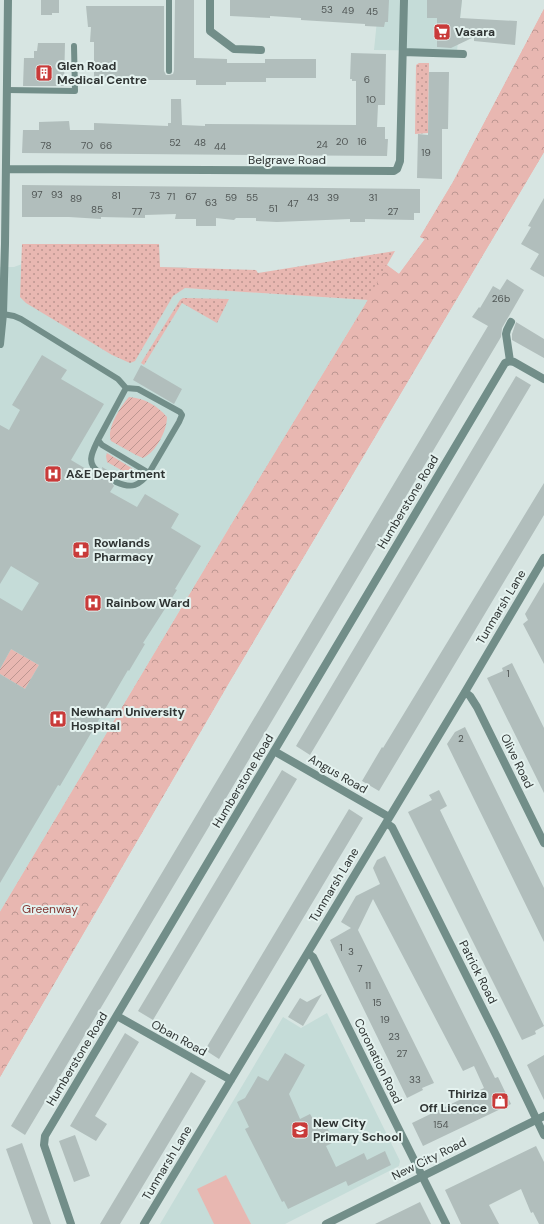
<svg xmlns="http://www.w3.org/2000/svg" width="544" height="1224" viewBox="0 0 544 1224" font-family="'DM Sans',sans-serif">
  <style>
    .built { fill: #c5dcd8 }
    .grass { fill: url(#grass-dots) }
    .park { fill: url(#park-crowns) }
    .garden { fill: url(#garden-furrows) }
    .pitch { fill: #e8b7b1 }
    .building { fill: #b1bebc }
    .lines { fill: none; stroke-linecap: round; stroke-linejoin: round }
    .service { stroke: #728e89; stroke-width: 6 }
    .minor { stroke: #728e89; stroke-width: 8 }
    .tertiary { stroke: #728e89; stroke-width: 8 }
    .labels { text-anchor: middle; stroke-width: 4; stroke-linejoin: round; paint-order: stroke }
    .number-label { font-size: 10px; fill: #505655 }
    .poi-label { font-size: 12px; font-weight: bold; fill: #2f3433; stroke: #e4f2ef; text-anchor: start }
    .street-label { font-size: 12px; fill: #2f3433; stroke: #e4f2ef }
    .park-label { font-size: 12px; fill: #833834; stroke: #e4f2ef }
  </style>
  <defs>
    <pattern id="grass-dots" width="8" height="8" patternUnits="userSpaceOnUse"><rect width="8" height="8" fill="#e8b7b1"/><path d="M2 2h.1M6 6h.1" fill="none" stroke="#bc9691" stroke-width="1.8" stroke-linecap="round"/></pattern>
    <pattern id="park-crowns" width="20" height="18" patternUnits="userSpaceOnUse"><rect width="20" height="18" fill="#e8b7b1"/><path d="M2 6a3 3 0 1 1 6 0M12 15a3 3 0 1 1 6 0" fill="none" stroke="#bc9691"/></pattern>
    <pattern id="garden-furrows" width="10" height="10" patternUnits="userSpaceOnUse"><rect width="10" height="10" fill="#e8b7b1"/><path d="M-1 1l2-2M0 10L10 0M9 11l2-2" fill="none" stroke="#bc9691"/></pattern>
  </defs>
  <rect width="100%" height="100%" fill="#d7e5e2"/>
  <!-- built -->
  <path class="built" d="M379,0H462L457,51L374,50Z
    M22,244H159L160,267H187L185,288L368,300L231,525L0,912V267H14L22,264Z
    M327,1013L400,1161L399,1166L285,1224H160L283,1017L301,1028Z"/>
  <!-- grass -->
  <path class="grass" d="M544,9V152L230,681L0,1077V912L231,525L368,300L185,288L173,296L135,361L130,363L112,355L26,303L20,297L22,244H159L160,267L256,270L258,273L395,251L387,265L399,274L425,239L420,237L453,182Z
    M419,63H429L428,133L415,134L416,65Z
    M183,298L229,299L217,323L182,303L144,365L141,363L180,300Z"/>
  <!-- park -->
  <path class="park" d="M544,9V152L230,681L0,1077V912L231,525L365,305L386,265L399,274L425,239L420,237L453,182Z"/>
  <!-- garden -->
  <path class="garden" d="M129,397C144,398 158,406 167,417C167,431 156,452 143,458L136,455L111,441C106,429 121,406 129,397Z
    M107,453L138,472L136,475H130L107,462L106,456Z
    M11,649L39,665L25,689L0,674V669Z"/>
  <!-- pitch -->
  <path class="pitch" d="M226,1175L251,1224H214L197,1189Z"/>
  <!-- building -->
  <path class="building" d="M41,0H59V13H52V15H41Z
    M175,0H194V58L227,59V63H265V59H316V78H266V82H226V85H196V80H127V78H94V42H90L91,27H88L86,6H164V71L166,75H169L173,74L174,71Z
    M230,0H389L388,22H385L384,27L365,26V24L301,20V18L270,16V18L230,16Z
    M427,0H462L460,18L517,21L515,45L474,41V37L451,48L437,47V18H427Z
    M38,43H65L64,86H23L24,58H34V51H37Z
    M351,53L386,54L385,105H378L377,127H385V139H388L387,156L22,153L23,130H39V122L69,121L70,130H94V123L168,126V123H171V99H181L182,125L205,126V124L356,125V81H352V79H350Z
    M429,72H449L448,129H442V179L417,178L418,134L428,135Z
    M22,185L420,189V213H414V220L365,219V222H350V219L277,222L256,221V218H236L234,220L216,218V226H196V219H175L176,214L145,215V218L101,217V219L69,217H22Z
    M544,198V277L530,269L539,254L521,244L531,227L528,226Z
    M507,279L524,290L502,328L501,337L25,1135L11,1126L488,326L472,317L479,307L480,308L493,286L500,290Z
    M516,322L544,339V358L512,340V334Z
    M42,355L67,370L61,379L104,404L71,460L98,476H101L103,473L102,467L119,477L112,480V483L114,486L110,492L137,507L145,494L179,514L171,528L201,546L175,589L177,590L143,643L145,644L129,671L128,670L60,786L58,785L0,883V674L25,689L39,665L11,649L0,669V598L22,611L39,583L11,566L0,584V425L9,430L20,410L12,405Z
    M141,365L182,389L174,404L133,380Z
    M516,376L531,385L310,755L296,746Z
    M544,483V515L379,791L362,781L382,747L383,748Z
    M544,582V664L523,624L528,620L525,614Z
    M512,663L544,728V793L487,678L503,671L502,668Z
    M465,727L544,888V942L447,744L455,732Z
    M282,770L297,779L153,1020L138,1011Z
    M439,790L447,806L440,810L544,1026L535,1031L536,1034L522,1040L408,812L432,800L429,795Z
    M349,809L363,818L219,1059L205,1050Z
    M385,856L495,1078L498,1077L511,1104L423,1146L412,1123L484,1088L474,1066L463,1071L373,899L358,930L434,1083L422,1088L423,1090L407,1098L330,940L351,928L341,922L356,896L380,884L373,868L377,860Z
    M322,994L303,1026L288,1017L300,998L307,1002Z
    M125,1033L139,1042L95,1116L107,1124L96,1141L70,1126Z
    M285,1053L305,1065L289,1094L300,1119L310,1114L313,1119L324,1121L334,1142L326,1146L336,1167L364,1153L367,1160L385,1151L391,1165L348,1186L346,1181L288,1209L284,1201L282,1202L245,1129L249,1127L237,1102L245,1098L258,1076L268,1081Z
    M544,1055V1100L527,1065Z
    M191,1072L206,1081L120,1224H100Z
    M75,1135L90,1176L74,1182L59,1141Z
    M22,1143L51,1224H33L6,1149Z
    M536,1146L544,1162V1224H539L533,1212L531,1213L521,1189L489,1205L499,1224H461L445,1190Z
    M420,1202L431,1224H375Z"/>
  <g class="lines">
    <!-- service -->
    <path class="service" d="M169,0V71
      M7,90L75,91L74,46
      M3,314L14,316L21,319L118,379L126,388L138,389L180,412L182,415L179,422L149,473L102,445L98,440L126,388
      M98,440C93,451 85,463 99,472
      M116,482C132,489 139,486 149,473"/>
    <!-- minor -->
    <path class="minor" d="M210,0V31L234,49L261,50
      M403,52L463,54
      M6,169L394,171L397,169L400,161L404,0
      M0,344L3,314L5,244L8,0
      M510,361L506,334L507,330L511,322
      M465,692L470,696L477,707L544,843
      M274,751L389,817
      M386,823L392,827L497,1037L544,1135
      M308,953L313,957L446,1224
      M117,1016L231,1080
      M71,1224L44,1145L45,1136L505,363L510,361L514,362L544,379
      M144,1224L465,692L544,558"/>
    <!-- tertiary -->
    <path class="tertiary" d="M326,1224L544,1116"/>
  </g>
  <!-- icons -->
  <defs>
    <g id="supermarket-square" transform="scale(0.9)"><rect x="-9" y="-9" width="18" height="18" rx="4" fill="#c93a39" stroke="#e4f2ef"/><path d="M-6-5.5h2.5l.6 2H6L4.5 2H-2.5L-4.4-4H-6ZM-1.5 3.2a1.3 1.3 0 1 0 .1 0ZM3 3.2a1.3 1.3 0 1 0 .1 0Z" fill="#fff"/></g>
    <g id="building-square" transform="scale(0.9)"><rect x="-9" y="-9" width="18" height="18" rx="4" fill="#c93a39" stroke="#e4f2ef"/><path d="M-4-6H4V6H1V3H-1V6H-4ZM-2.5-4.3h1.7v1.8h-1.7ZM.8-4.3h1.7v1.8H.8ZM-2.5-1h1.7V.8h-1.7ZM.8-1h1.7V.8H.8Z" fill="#fff"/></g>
    <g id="hospital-square" transform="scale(0.9)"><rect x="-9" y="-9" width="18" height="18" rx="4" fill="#c93a39" stroke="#e4f2ef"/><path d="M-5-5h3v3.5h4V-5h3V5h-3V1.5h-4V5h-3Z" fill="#fff"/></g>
    <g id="pharmacy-square" transform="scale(0.9)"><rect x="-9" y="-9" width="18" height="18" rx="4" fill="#c93a39" stroke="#e4f2ef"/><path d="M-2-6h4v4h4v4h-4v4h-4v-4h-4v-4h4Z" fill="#fff"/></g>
    <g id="shop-square" transform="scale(0.9)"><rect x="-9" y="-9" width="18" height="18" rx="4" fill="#c93a39" stroke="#e4f2ef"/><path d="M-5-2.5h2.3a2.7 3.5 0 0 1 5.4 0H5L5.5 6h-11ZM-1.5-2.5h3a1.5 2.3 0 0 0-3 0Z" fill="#fff"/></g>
    <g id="school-square" transform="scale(0.9)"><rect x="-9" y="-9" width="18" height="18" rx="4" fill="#c93a39" stroke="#e4f2ef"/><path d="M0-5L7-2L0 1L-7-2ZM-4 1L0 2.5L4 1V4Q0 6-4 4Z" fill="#fff"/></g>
  </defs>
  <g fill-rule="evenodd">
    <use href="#supermarket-square" x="442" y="32"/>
    <use href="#building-square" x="44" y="73"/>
    <use href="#hospital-square" x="53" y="474"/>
    <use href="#pharmacy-square" x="81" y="550"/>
    <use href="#hospital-square" x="93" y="603"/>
    <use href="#hospital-square" x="58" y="719"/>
    <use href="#shop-square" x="500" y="1101"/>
    <use href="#school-square" x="300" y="1130"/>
  </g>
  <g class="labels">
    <!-- number labels -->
    <g class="number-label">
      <text x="327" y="13">53</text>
      <text x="348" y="14">49</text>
      <text x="372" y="15">45</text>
      <text x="367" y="83">6</text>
      <text x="371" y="103">10</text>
      <text x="342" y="145">20</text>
      <text x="362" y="145">16</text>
      <text x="175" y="146">52</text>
      <text x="200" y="146">48</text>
      <text x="322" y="148">24</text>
      <text x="46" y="149">78</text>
      <text x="87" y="149">70</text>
      <text x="106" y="149">66</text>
      <text x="220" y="150">44</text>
      <text x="426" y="156">19</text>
      <text x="37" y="198">97</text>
      <text x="57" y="198">93</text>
      <text x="116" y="199">81</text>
      <text x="155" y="199">73</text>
      <text x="171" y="200">71</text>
      <text x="191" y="200">67</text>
      <text x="231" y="201">59</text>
      <text x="252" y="201">55</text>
      <text x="313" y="201">43</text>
      <text x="333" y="201">39</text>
      <text x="373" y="201">31</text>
      <text x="76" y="202">89</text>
      <text x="211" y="206">63</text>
      <text x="293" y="207">47</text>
      <text x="273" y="212">51</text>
      <text x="97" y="213">85</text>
      <text x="137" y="215">77</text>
      <text x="393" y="215">27</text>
      <text x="501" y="302">26b</text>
      <text x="508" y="677">1</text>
      <text x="461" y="742">2</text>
      <text x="341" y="951">1</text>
      <text x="351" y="955">3</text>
      <text x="360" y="972">7</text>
      <text x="368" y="989">11</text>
      <text x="377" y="1006">15</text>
      <text x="385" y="1023">19</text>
      <text x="394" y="1040">23</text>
      <text x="402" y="1057">27</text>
      <text x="415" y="1083">33</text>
      <text x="441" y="1128">154</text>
    </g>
    <!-- poi labels -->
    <g class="poi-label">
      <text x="455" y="36">Vasara</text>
      <text x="57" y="70">Glen Road<tspan x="57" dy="14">Medical Centre</tspan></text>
      <text x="66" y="478">A&amp;E Department</text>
      <text x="94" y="547">Rowlands<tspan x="94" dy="14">Pharmacy</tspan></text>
      <text x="106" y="607">Rainbow Ward</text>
      <text x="71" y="716">Newham University<tspan x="71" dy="14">Hospital</tspan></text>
      <text x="487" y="1098" text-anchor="end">Thiriza<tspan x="487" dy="14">Off Licence</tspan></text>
      <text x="313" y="1127">New City<tspan x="313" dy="14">Primary School</tspan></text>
    </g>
    <!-- street labels -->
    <g class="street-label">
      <text x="287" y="164">Belgrave Road</text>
      <text transform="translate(408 502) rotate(-59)" y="4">Humberstone Road</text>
      <text transform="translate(501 607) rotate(-59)" y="4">Tunmarsh Lane</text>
      <text transform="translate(517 761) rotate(64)" y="4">Olive Road</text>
      <text transform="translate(338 774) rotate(30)" y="4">Angus Road</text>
      <text transform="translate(243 781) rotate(-59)" y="4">Humberstone Road</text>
      <text transform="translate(334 885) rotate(-59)" y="4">Tunmarsh Lane</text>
      <text transform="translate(478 972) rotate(63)" y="4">Patrick Road</text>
      <text transform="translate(179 1038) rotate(29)" y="4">Oban Road</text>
      <text transform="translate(77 1059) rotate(-59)" y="4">Humberstone Road</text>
      <text transform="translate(378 1061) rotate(64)" y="4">Coronation Road</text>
      <text transform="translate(429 1159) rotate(-26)" y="4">New City Road</text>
      <text transform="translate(167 1163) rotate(-59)" y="4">Tunmarsh Lane</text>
    </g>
    <!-- park labels -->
    <g class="park-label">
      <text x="50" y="913">Greenway</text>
    </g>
  </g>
</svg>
